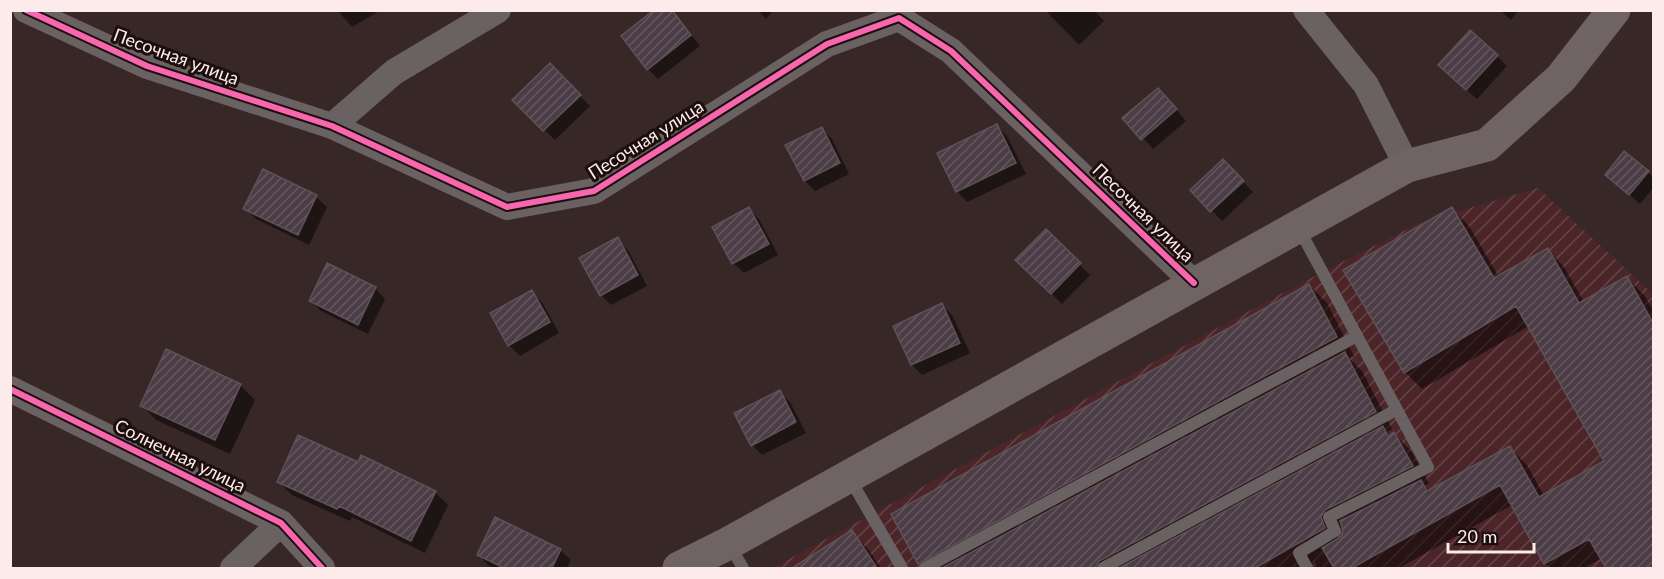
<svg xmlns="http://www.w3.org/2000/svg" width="1664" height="579" viewBox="0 0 1664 579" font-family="Lato,sans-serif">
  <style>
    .industrial { fill: url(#industrial-furrows) }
    .shadow { fill: #0007; fill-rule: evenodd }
    .building { fill: url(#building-hatch); stroke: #5e5258; stroke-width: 1.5 }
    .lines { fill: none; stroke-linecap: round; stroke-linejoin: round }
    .lane { stroke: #6a6262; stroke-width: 12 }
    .street { stroke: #6a6262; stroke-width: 26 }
    .secondary { stroke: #6f6363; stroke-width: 33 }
    .cycleway-casing { stroke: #1d0e0e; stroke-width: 10 }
    .cycleway { stroke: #f766af; stroke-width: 6 }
    .labels { text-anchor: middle; stroke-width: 6; stroke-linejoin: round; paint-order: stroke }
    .street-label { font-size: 18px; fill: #fdeaea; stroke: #1d0e0e }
  </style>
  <defs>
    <pattern id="industrial-furrows" width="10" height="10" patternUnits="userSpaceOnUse" patternTransform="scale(1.5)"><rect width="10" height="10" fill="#4b2527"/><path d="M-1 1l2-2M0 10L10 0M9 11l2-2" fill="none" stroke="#664546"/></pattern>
    <pattern id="building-hatch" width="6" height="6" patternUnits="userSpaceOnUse" patternTransform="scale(1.5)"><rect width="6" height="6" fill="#4b3c45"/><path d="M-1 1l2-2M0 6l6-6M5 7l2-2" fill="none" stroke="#665860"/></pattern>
  </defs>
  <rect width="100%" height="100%" fill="#382727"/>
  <!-- industrial -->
  <path class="industrial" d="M1538,188L1653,294V568H772L1299,284L1421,222Z"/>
  <!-- shadow -->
  <path class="shadow" d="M337,10H381L352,27Z
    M672,10L700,46L658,79L648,69Z
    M758,10H774L766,19Z
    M1045,10H1094L1104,21L1079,45Z
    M1500,10H1519L1511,20Z
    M1497,56L1507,66L1477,99L1450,75Z
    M550,65L590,106L555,140L514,100Z
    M1168,100L1186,121L1153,149L1125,118Z
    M997,126L1007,136L1026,174L967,202L957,191Z
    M821,128L832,139L849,174L815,191L805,181L787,146Z
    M263,171L316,197L327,207L309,245L256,219L245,208Z
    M1233,171L1253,192L1222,221L1192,190Z
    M1648,172L1654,178V187L1640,204L1607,175Z
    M749,209L759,219L778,255L744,273L733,263Z
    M1452,209L1469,226L1499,277L1547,249L1564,267L1584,302L1627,278L1644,295L1654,312V568H1607L1602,558L1584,568H1550L1545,563L1512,505L1399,568H1316L1315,562L1308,568H925L919,563L1309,285L1327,303L1354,356L1349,358L1362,371L1392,429L1387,432L1391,436L1394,434L1411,451L1429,483L1424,486L1430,491L1510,448L1527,465L1544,496L1606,462L1529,326L1422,389L1405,372ZM1343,527V537L1339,539L1337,535L1340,529Z
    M1046,231L1090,275L1062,304L1017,260Z
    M617,239L628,250L647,286L611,305L601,295Z
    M375,288L385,299L368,334L321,311L311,301Z
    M531,292L542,302L559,333L520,356L509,345Z
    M942,305L952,315L970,353L922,375L912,365L895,326Z
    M240,385L255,400L230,454L156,420L142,405Z
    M779,392L790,402L806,433L762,455L752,445Z
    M358,464L435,492L448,505L425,553L352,517L350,521L292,495L279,482Z
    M851,532L868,549L881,568H794Z
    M560,550L571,560L567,568H496L489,566L479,555Z"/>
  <!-- building -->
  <path class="building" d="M654,10H672L691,35L647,70L621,36Z
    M1470,30L1498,55L1466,90L1438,65Z
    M550,63L581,95L543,131L512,100Z
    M1158,88L1177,109L1141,140L1122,118Z
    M997,124L1016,163L956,192L937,153Z
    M822,127L840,163L804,181L785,145Z
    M1624,151L1649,171L1629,195L1605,175Z
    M1223,159L1244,181L1210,212L1190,190Z
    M263,169L317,195L298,235L243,209Z
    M749,207L769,244L732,264L712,227Z
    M1452,207L1494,278L1548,248L1579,303L1627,276L1653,323V568H1606L1589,539L1544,564L1500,485L1352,568H1334L1322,548L1342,536L1343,531L1340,521L1421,480L1427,491L1510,446L1539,497L1604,461L1516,306L1404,373L1343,270Z
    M1046,229L1081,263L1051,294L1015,260Z
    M618,237L638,275L600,296L579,258Z
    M327,263L376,287L358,325L309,301Z
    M1309,284L1337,337L918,564L891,514Z
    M532,290L550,322L508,346L490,313Z
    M942,303L960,343L911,365L893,326Z
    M166,349L241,384L215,440L140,406Z
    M1345,352L1376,412L1099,561L1095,568H942Z
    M780,390L796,422L751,446L734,413Z
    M1383,426L1388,436L1394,432L1413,466L1325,510L1321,517L1325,528L1255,568H1119Z
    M298,435L358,462L361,455L436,491L411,541L339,506L337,509L277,482Z
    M495,517L561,549L552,568H504L477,555Z
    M852,530L877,568H792Z"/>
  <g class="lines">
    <!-- lane -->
    <path class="lane" d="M1298,227L1428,467L1329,517L1335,531L1299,553L1307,568
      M850,479L902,568
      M729,544L743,568
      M925,568L1357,336
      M1103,568L1396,410"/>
    <!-- street -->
    <path class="street" d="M26,10L147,66L332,126L507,207L594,191L827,44L899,18L951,51L1194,283
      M1306,10L1366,85L1407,166
      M332,126L394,72L498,10
      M10,389L281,523L322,568
      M233,568L281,523"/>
    <!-- secondary -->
    <path class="secondary" d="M679,568L729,543L1407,166L1487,145L1561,78L1614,10"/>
    <!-- cycleway casing -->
    <g class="cycleway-casing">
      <path id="cycleway" d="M26,10L147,66L332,126L507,207L594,191L827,44L899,18L951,51L1194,283
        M10,389L281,523L322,568"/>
    </g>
    <!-- cycleway -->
    <use href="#cycleway" class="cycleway"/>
  </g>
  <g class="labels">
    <!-- street labels -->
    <g class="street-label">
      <text transform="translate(176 57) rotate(20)" y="6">Песочная улица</text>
      <text transform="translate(646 140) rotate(-32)" y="6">Песочная улица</text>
      <text transform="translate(1143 213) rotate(44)" y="6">Песочная улица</text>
      <text transform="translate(180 456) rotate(26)" y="6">Солнечная улица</text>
    </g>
  </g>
  <!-- border -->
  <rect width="1664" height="579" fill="none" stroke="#fdeaea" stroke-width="24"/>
  <!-- scale -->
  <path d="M1448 543v9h86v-9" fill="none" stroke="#fdeaea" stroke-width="3"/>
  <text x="1457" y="543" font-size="18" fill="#fdeaea" stroke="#1d0e0e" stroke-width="4.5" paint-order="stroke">20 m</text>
</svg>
